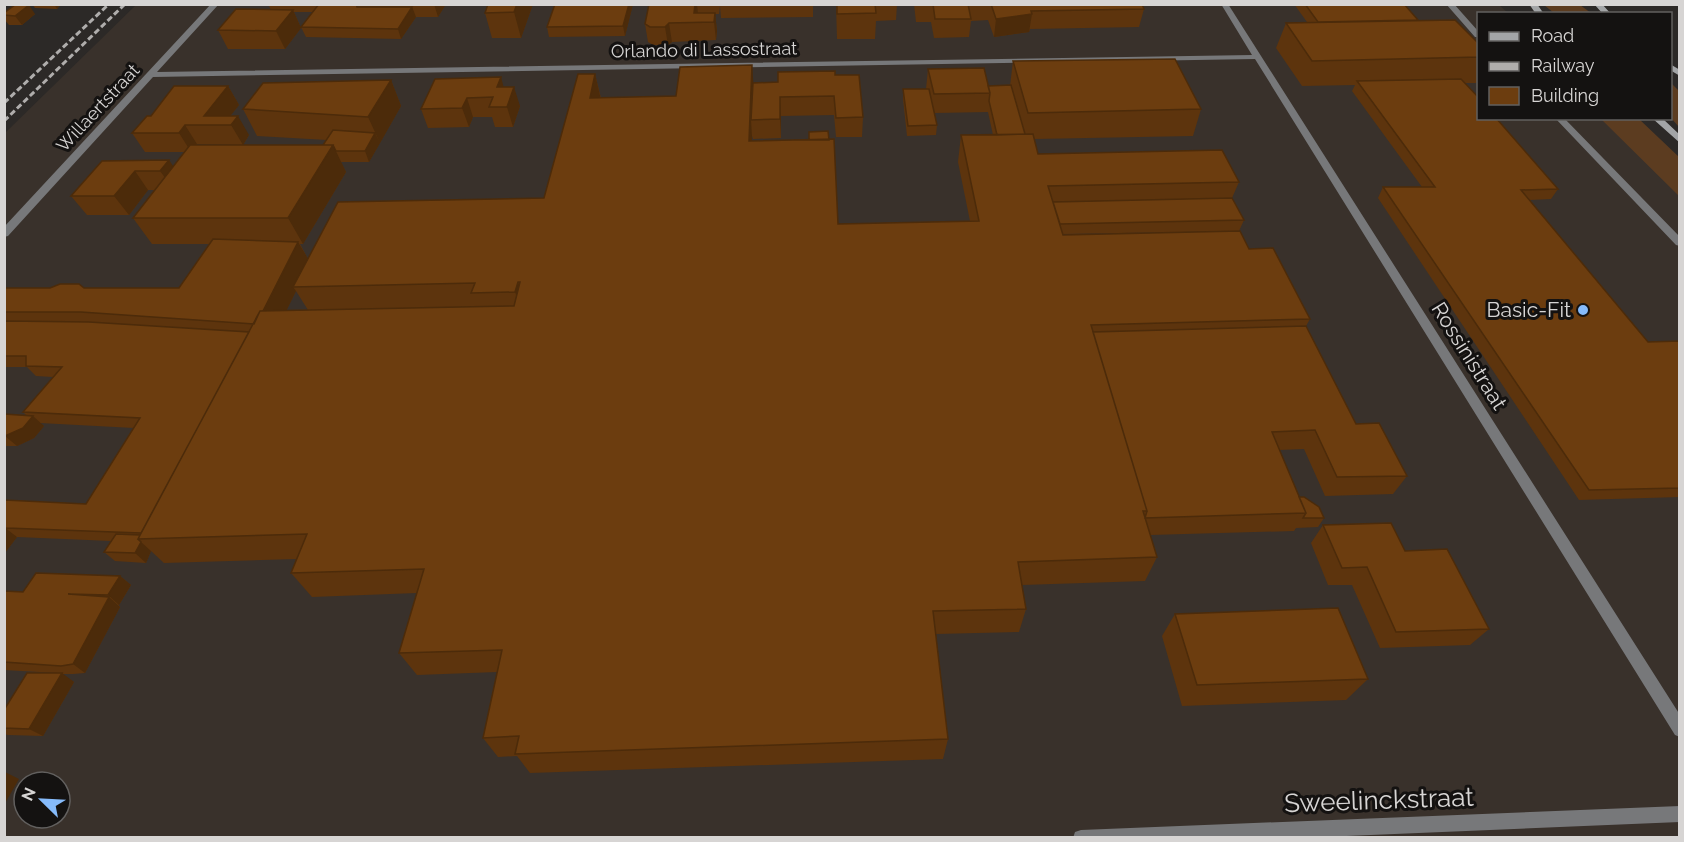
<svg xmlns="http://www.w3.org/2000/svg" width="1684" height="842" viewBox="0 0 1684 842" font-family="Raleway,sans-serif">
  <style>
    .built { fill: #39312b; fill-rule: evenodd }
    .green { fill: #5c3c20 }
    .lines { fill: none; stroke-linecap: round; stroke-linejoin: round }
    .street { fill: #77787a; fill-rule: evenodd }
    .secondary { fill: #a3a5a7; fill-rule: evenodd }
    .rail { stroke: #afadac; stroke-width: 3; stroke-dasharray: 6 3; stroke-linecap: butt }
    .wall { fill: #5d340d; fill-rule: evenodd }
    .shaded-wall { fill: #4c2b0a }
    .building { fill: #6c3d0f; stroke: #4c2b0a; stroke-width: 1.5 }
    .poi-dot { fill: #86bbfb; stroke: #141211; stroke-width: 2 }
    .labels { text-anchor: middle; stroke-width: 6; stroke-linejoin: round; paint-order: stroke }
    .far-street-label { font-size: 18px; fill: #d7d5d4; stroke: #141211 }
    .poi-label { font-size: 21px; fill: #d7d5d4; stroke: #141211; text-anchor: end }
    .street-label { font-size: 21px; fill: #d7d5d4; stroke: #141211 }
    .near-street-label { font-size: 26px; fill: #d7d5d4; stroke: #141211 }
  </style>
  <rect width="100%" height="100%" fill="#2c2927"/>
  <!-- built -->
  <path class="built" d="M136,5H1499L1508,13L1478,14V118L1617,119L1679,179V837L5,838V133ZM24,782H60V818H24Z"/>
  <!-- green -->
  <path class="green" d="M1544,5H1580L1591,13H1554Z
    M1671,83L1679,91V127L1671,118Z
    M1601,119H1639L1679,157V196Z"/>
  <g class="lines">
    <!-- street -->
    <path class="street" d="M211,4H219L157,72L1252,55L1221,4H1228L1680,715V737L1675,735L1255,59L153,77L8,236L4,237V227Z
      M1446,4H1454L1478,31V37H1475Z
      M1555,118H1564L1680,237V246L1676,245Z
      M1680,806V822L1299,838H1073L1075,832L1081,830Z"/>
    <!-- secondary -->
    <path class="secondary" d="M1529,4H1537L1544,14H1536Z
      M1594,4H1602L1611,14H1603Z
      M1670,64L1680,70V76L1670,70Z
      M1652,118H1662L1680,135V143Z"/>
    <!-- rail -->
    <path class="rail" d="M4,103L109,4
      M4,121L125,4"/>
  </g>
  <!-- wall -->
  <path class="wall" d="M32,4H61L57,9L35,8Z
    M268,4H446L438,17H416L401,39L306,37L301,27L313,12H294L301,28L285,49H228L218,30L271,10Z
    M488,4H533L521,38H492L485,13Z
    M555,4H633L625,36L549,37L547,27Z
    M649,4H813V17L721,18L720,6L719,14H715L717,31L716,40L672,42L668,45H653L648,42L645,24Z
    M836,4H897L896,20L876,21L875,39H837Z
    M914,4H1142L1144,9L1139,27L1030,29L1029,32L994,37L988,20L971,21L969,37L934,38L931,22H916Z
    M1294,4H1404L1418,20L1479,44V78L1476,83H1465L1558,189L1551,199L1530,200L1648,342L1680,341V497L1579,500L1378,198L1383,187H1422L1352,91L1355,85L1302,86L1276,48L1286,23L1307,22Z
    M4,13L35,14L22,25H9L4,19Z
    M1013,61L1201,109L1193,136L1034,139L1038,154L1239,182L1232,198L1244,220L1239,231L1063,234V235L1249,249L1310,319L1306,326L1356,424L1407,476L1393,494L1325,496L1304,449L1279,450L1299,497L1324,518L1318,527L1296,528L1294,531L1150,535L1157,557L1145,581L1022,585L1026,609L1019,632L936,634L948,739L943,759L530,773L517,756L498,757L483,738L497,672L417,675L399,653L417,593L312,597L291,573L296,559L164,563L151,551L146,563L115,561L104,552L111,541L17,537L4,554V500L86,504L134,428L40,423L44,426L34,438L17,446H4V414L27,416L23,412L53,377L36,376L27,367H4V288H179L209,244H152L133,218L154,190H148L129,215H87L71,196L102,161L169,160L173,167L185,152H145L132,133L151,116L228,86L239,105L230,116L249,135L243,145L197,144L196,145H323L327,140L257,136L243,109L391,80L401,106L369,162H341L346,172L303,244H300L308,259L544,198L595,74L601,98L676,96L754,83L778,82L835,75L863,117L862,137H836L834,115L781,116V138L753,139L752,136V141L838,224L970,221L958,162L961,135H993L988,112L934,113L937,125L936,135L907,136L903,99V89H926L928,69L988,86H1010ZM296,291L308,310L286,311Z
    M504,87L520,106L513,127H495L492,117H473L469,127L428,128L421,109Z
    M1323,525L1405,551L1489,629L1470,645L1380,648L1352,585H1328L1311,543Z
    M120,576L131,585L119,605L118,604L120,607L85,673L73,674H62L74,682L43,736L8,735L4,734V710L57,673L4,670V591L23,592Z
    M1175,614L1368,679L1346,700L1182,706L1162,636Z"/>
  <!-- shaded-wall -->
  <path class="shaded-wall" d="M54,4H61L57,9Z
    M411,4L416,17L401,39L398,29L412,7Z
    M434,4H446L438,17Z
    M517,4H533L521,38L514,12Z
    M629,4H633L625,36L623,26Z
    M695,4H697L698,14L694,13Z
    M29,5L35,14L22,25L15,16Z
    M293,10L301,28L285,49L276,31Z
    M715,13L717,31L716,40L714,22Z
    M1032,14L1029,32L994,37L996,19Z
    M669,23L672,42L668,45L665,27Z
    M752,65L754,91L751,120L752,136L751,168L749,141Z
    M595,74L601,100L590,98Z
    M501,77L506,96L497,87Z
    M391,80L401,106L380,143L368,117Z
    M228,86L239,105L223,125L204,116Z
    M514,87L520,106L513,127L507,107Z
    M780,97L781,116V138L780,119Z
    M467,98L473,117L469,127L462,108Z
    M238,116L249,135L243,145L231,125Z
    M185,125L197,144L191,152L179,133Z
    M375,133L380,143L369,162L365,151Z
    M333,145L346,172L303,244L288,218Z
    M169,160L182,180L174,190L160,171Z
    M135,171L148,190L129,215L114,196Z
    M298,242L310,262L293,287L296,291L270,344L257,324Z
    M518,282L527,308L525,319L515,292Z
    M33,416L44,426L34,438L17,446L5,436Z
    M4,527L17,537L4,554Z
    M141,542L151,551L146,563L135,553Z
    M120,576L131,585L119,605L108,595Z
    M109,597L120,607L85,673L73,664Z
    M62,673L74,682L43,736L29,729Z
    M5,772L19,779L4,805V773Z"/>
  <!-- building -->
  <path class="building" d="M319,4H356L357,7H412L398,29L301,27Z
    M488,4H517L514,12L485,13Z
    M555,4H629L623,26L547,27Z
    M649,4H695L694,13H715L714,22L669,23L665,27H650L645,24Z
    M837,4H875L876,13L837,14Z
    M933,4H968L971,19H935Z
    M991,4H1142L1144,9L1031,11L1032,14L996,19Z
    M1305,4H1404L1418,20L1318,22Z
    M15,5H29L15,16L4,15V13Z
    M236,9L293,10L276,31L218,30Z
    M1455,20L1479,44V57L1312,61L1286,23Z
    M1175,59L1201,109L1028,113L1013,61Z
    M752,65L749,141L834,139L838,224L979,221L961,135L1033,134L1038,154L1222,150L1239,182L1048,186L1063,235L1240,231L1249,249L1273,248L1310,319L1091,325L1147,511H1143L1157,557L1018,562L1026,609L933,611L948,739L515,754L519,736L483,738L502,650L399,653L424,569L291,573L307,534L138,539L260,311L514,306L520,282H518L515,292L471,293L475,283L293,287L338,202L544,198L578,74H595L590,98L676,96L680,67Z
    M984,68L990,93L934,94L928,69Z
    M835,71V75H859L863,117L836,118L834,96L780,97V119L751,120L753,83L778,82V72Z
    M501,77L497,87H514L507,107H489L493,97L467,98L462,108L421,109L435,79Z
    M1461,79L1479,98V118H1496L1558,189L1521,190L1648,342L1680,341V488L1589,490L1383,187H1435L1357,81Z
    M391,80L368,117L243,109L263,83Z
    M1011,85L1025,134L997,135L989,101L990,93L988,86Z
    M174,86H228L204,116H238L231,125H185L179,133H132L147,116H151Z
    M903,89H929L937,125L908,126Z
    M333,130L375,133L365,151H336L333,145H323Z
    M828,131L829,140H809V132Z
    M190,145H333L288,218H133Z
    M169,160L160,171H135L114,196H71L102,161Z
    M1232,198L1244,220L1060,224L1053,202Z
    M213,239L298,242L263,311H260L254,324L81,312H4V288H50L60,284H79L84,288H179Z
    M4,321L89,322L249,332L141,533L6,528L4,527V500L86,504L140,418L23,412L62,367L26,366V356H4Z
    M1306,326L1356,424L1379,423L1407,476L1337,477L1315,430L1272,432L1306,513L1145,518L1147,511L1093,332Z
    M4,414L33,416L23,428L5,436H4Z
    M1299,497H1304L1319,507L1324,518H1303L1306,513Z
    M1391,523L1405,551L1447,549L1489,629L1396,632L1367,567L1342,568L1323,525Z
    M116,534L140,535L138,539L141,542L135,553L104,552Z
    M36,573L120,576L108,595L68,594L109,597L73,664L61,666L4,662V591L23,592Z
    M1338,608L1368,679L1197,685L1175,614Z
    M27,673H62L29,729L4,728V710Z"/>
  <!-- markers -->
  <circle class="poi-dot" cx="1583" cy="310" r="6"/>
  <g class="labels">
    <!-- far-street labels -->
    <g class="far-street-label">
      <text transform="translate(704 50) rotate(-1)" y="6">Orlando di Lassostraat</text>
      <text transform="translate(98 108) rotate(-47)" y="6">Willaertstraat</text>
    </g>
    <!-- poi labels -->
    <g class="poi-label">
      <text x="1571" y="317">Basic-Fit</text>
    </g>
    <!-- street labels -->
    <g class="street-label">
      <text transform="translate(1469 356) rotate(58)" y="7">Rossinistraat</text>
    </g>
    <!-- near-street labels -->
    <g class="near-street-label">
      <text transform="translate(1379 800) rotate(-2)" y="9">Sweelinckstraat</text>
    </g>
  </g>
  <!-- border -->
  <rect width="1684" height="842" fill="none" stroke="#d7d5d4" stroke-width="12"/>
  <!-- legend -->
  <rect x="1477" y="12" width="195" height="108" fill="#141211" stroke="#62605f" stroke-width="1.5"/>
  <rect x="1489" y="32" width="30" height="9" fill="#a3a5a7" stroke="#62605f" stroke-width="1.5"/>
  <text x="1531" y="42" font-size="18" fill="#d7d5d4">Road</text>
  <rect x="1489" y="62" width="30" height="9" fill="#afadac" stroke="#62605f" stroke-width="1.5"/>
  <text x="1531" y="72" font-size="18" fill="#d7d5d4">Railway</text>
  <rect x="1489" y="87" width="30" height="18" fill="#6c3d0f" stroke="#62605f" stroke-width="1.5"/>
  <text x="1531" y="102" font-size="18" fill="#d7d5d4">Building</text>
  <!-- north arrow -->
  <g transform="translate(42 800) rotate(294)"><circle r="28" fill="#141211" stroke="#62605f" stroke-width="1.5"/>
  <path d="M0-4.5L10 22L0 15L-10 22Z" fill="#86bbfb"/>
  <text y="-9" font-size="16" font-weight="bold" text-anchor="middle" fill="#d7d5d4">N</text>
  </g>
</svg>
